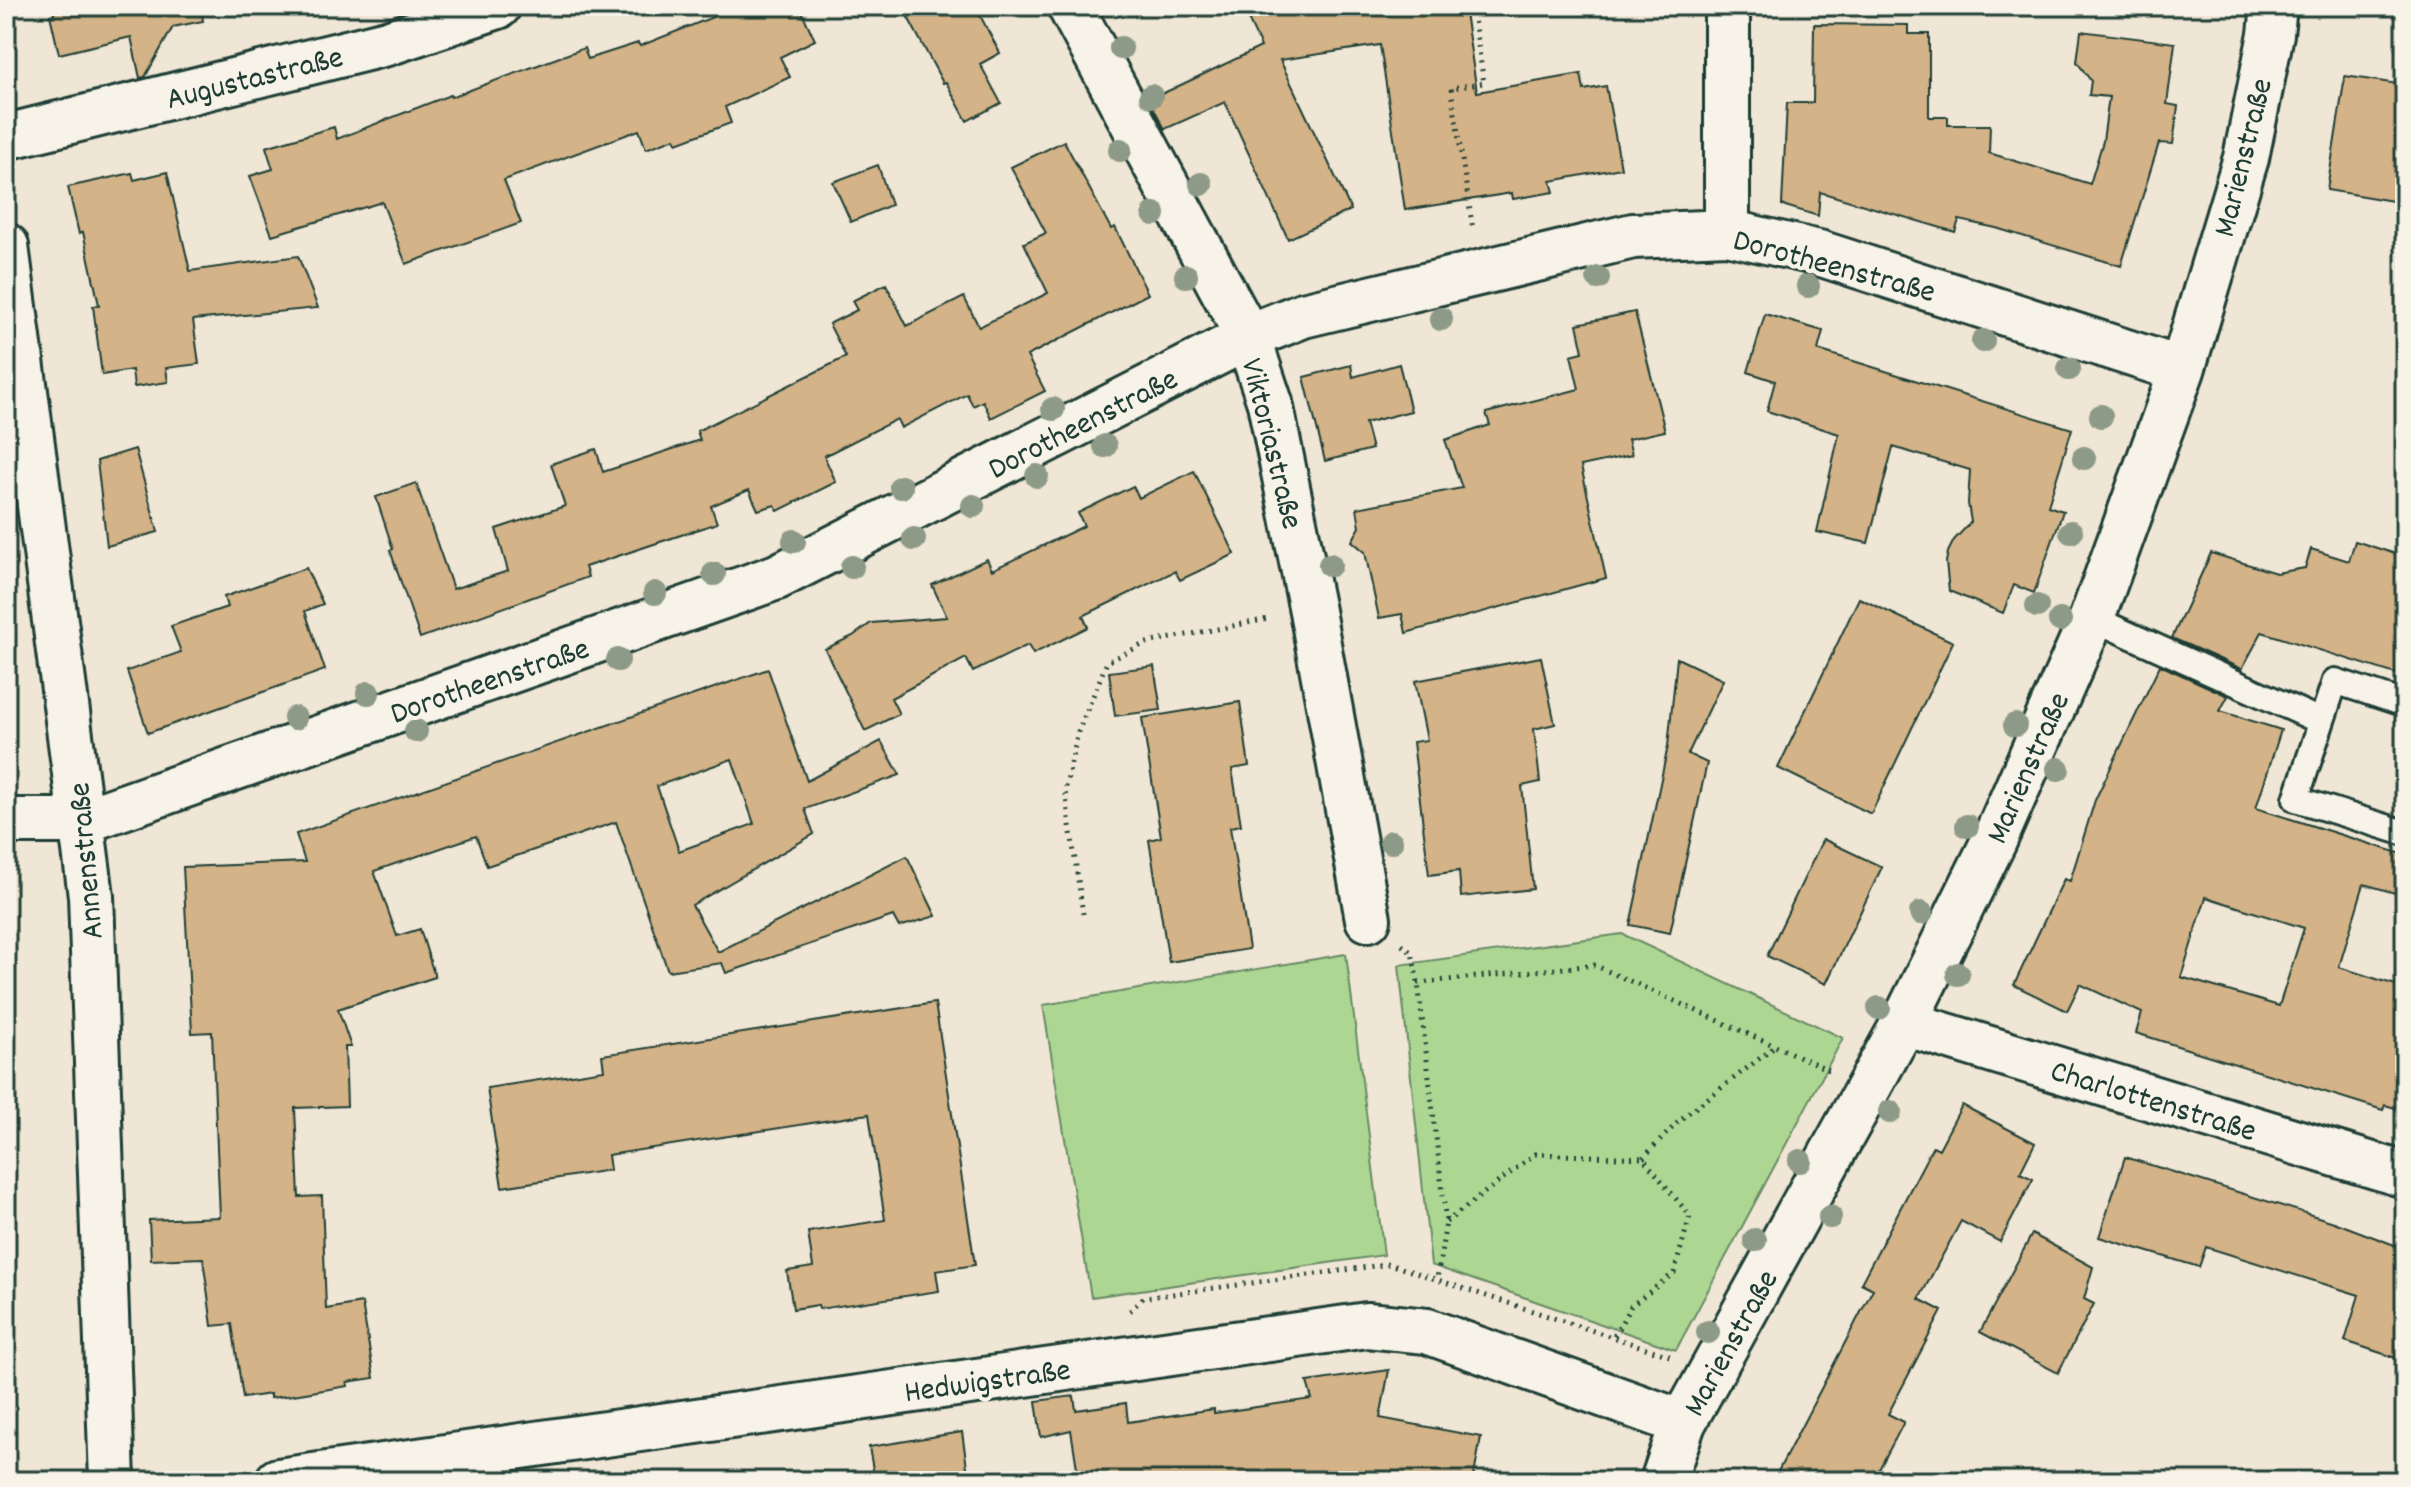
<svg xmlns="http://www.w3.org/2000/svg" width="2411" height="1487" viewBox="0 0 2411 1487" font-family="Dekko,sans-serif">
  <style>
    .green { fill: #aed693; stroke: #668a64; stroke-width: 2 }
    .building { fill: #d3b387; stroke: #1f3d34; stroke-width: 2; fill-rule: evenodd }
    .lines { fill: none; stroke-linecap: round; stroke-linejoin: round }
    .lane-casing { stroke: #1f3d34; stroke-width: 30 }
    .street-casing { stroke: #1f3d34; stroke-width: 50 }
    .path { stroke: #1f3d34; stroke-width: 5; stroke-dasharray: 2 6; stroke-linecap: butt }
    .lane { stroke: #f7f3e8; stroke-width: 24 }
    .street { stroke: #f7f3e8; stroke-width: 44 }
    .tree { fill: #8d9a87 }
    .labels { text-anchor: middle; stroke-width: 8; stroke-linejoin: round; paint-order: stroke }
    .street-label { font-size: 32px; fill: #1f3d34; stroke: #f7f3e8 }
  </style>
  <rect width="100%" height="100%" fill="#f0e6d5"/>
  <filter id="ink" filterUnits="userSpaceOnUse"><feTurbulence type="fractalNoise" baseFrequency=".0125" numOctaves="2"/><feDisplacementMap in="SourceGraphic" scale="16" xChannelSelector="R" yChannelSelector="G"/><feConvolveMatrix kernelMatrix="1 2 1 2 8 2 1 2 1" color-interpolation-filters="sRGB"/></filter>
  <g filter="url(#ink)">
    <!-- green -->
    <path class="green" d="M1622,934L1843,1038L1676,1350L1431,1265L1399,965Z
      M1346,954L1384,1255L1091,1297L1043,1005Z"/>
    <!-- building -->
    <path class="building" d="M53,6H201L203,21L173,27L145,77L140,78L131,37L59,54L50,15L54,14Z
      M731,6H799L815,40L780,57L790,77L725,107L731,123L677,143L675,138L646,149L639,130L504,180L521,223L406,264L382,202L272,235L250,176L273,169L266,147L334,127L337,139L450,95L451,97L584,48L588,59L638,43L640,46L713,17L712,15Z
      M902,6H975L1000,53L980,64L1001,103L967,121L946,82L943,83Z
      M1242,6H1464L1477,92L1581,74L1584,90L1606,86L1621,168L1551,181L1554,192L1513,199L1512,193L1405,210L1380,45L1280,60L1351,210L1288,239L1225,102L1165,129L1149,100L1261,47Z
      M1814,24L1908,25V34H1929V117H1948V125H1990L1989,153L2090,184L2103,141L2109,97L2089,95L2091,81L2077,62L2081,31L2175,43L2167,104L2178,106L2173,144L2159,143L2121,266L1996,228L1959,220L1955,232L1820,192L1818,216L1782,205L1787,103H1813Z
      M2345,76L2405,85V203L2327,190Z
      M1064,141L1111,229L1115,227L1148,294L1027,356L1045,391L991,418L983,401L973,406L967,394L901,428L897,419L824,456L836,482L778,511L775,505L758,510L749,490L711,506L717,523L585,567L588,577L420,638L390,550L393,549L376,497L416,483L453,589L508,571L496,529L565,506L551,464L596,449L603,472L700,440L697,431L846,357L829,324L857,310L852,301L886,284L907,326L964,297L979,327L1048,293L1024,243L1046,233L1011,167Z
      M878,165L891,205L851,222L833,182Z
      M167,172L190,271L298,256L318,308L193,320L199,364L166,368L168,382L134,387L132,370L102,375L93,306L99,305L83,232L79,234L68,187L132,173L134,180Z
      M1635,312L1665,431L1628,439L1632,455L1581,466L1606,578L1406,633L1402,614L1379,618L1365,552L1352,541L1360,527L1357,508L1462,488L1445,440L1490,425L1486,413L1579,389L1571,355L1583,352L1577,324Z
      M1765,314L1823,331L1818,350L2072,429L2048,506L2063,511L2034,593L2014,585L2003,613L1949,591L1946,562L1948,552L1954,540L1971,522L1968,503L1970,470L1893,447L1868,543L1817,532L1839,434L1767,411L1775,381L1748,372Z
      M1399,364L1411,411L1365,423L1372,449L1325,461L1304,377L1351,365L1353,377Z
      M135,449L158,532L107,546L97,461Z
      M1194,471L1235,554L1180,580L1175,571L1083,616L1088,627L1033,654L1028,645L973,672L966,658L891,698L899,714L865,731L825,649L853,636L871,623L947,617L932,585L987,559L992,570L1084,526L1078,513L1133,486L1139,498Z
      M2355,541L2405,557V677L2262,632L2242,669L2172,638L2211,553L2276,573L2305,568L2311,549L2349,561Z
      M306,568L323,604L305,611L325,670L148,733L127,671L181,652L171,626L227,607L224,597Z
      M1859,598L1953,642L1871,814L1778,768Z
      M1541,657L1555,724L1534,729L1540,782L1522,786L1533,889L1461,897L1459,871L1429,875L1413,742L1427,740L1415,681Z
      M1677,658L1723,680L1688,754L1707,763L1670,933L1630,925L1668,746Z
      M2160,665L2228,696L2220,711L2281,730L2256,808L2405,855L2395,893L2364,884L2339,967L2405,988V1111L2385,1105L2383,1110L2136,1033L2142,1013L2080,984L2067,1011L2014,985L2064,879L2070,881L2095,800ZM2206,897L2304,928L2279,1006L2181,977Z
      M1154,666L1161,710L1115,716L1109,672Z
      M768,669L807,781L881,741L900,775L805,809L814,834L692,905L718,952L907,856L936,916L899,927L893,916L726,973L722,963L668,971L616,822L487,866L476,836L374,871L397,936L420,929L435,977L338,1009L351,1047H345L347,1106L295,1108L299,1197L322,1196L326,1309L362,1303L374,1378L347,1382L348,1386L293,1395L270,1398V1394L243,1398L232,1324L212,1326L203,1258L151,1260L149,1220L220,1217L212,1032L192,1033L183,867L305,862L296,834ZM732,759L754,824L679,851L657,786Z
      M1240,702L1249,766L1232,769L1241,825L1230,827L1249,949L1169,962L1149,840L1161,837L1142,718Z
      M1823,839L1882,867L1826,984L1767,956Z
      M935,1003L975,1265L936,1271L939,1291L819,1309L818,1305L793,1309L787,1271L813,1267L808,1232L885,1220L869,1114L608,1155L610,1170L502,1187L487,1088L604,1070L602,1055Z
      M1962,1105L2035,1143L2020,1173L2033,1179L2000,1242L1961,1221L1919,1299L1942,1311L1888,1414L1904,1422L1873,1481H1773L1873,1289L1861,1283L1933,1146L1939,1149Z
      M2125,1157L2334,1222L2405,1249V1361L2345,1341L2359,1295L2206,1247L2199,1267L2099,1237Z
      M2032,1234L2093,1267L2084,1299L2094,1304L2058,1373L1980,1332Z
      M1389,1370L1380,1418L1481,1437L1473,1481H1079L1071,1430L1041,1437L1036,1401L1074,1396L1076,1410L1126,1403L1128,1422L1214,1409V1413L1312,1399L1307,1382Z
      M962,1432L969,1481H875L869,1447Z"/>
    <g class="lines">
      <!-- lane casing -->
      <g class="lane-casing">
        <path id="lane" d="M2092,618L2320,721
          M2405,704L2335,681L2296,799L2405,833"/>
      </g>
      <!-- street casing -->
      <g class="street-casing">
        <path id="street" d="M1070,6L1248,337L1270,403L1312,611L1368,919
          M1727,6V232
          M6,137L387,43L498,6
          M6,246L91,896L112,1481
          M6,821H83L777,577L1248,337L1303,315L1633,236L1727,232L1819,253L2182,370
          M1904,1023L2405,1175
          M278,1481L1367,1325L1427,1331L1683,1423
          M1663,1481L1683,1423L1904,1023L1994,841L2092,618L2182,370L2246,158L2271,34L2274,6"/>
      </g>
      <!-- path -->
      <path class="path" d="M1472,6L1484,83L1451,88L1473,230
        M1083,914L1065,791L1078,732L1107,662L1146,643L1268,619
        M1402,945L1412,953L1418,983L1446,1222L1437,1279
        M1418,983L1594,965L1829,1070
        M1643,1158L1682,1118L1776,1046
        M1446,1222L1535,1154L1643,1158L1690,1216L1674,1273L1631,1306L1614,1336
        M1130,1311L1143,1298L1389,1264L1670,1356"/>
      <!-- lane -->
      <use href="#lane" class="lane"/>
      <!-- street -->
      <use href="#street" class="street"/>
    </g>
    <!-- trees -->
    <g class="tree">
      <circle cx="1121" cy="48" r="12"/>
      <circle cx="1151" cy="96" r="12"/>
      <circle cx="1120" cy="150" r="12"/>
      <circle cx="1201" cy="184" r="12"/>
      <circle cx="1154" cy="214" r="12"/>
      <circle cx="1186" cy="276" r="12"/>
      <circle cx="1598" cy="278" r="12"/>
      <circle cx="1808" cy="286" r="12"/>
      <circle cx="1441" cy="319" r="12"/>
      <circle cx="1983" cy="341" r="12"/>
      <circle cx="2069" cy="369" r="12"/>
      <circle cx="1053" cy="409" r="12"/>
      <circle cx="2101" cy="416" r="12"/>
      <circle cx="1105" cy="446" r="12"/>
      <circle cx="2084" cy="458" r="12"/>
      <circle cx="1037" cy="476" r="12"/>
      <circle cx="901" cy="487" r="12"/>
      <circle cx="973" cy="506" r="12"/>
      <circle cx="2071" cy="532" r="12"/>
      <circle cx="914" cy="539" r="12"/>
      <circle cx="794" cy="541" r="12"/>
      <circle cx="1330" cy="565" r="12"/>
      <circle cx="852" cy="567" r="12"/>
      <circle cx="714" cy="574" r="12"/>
      <circle cx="655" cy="593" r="12"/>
      <circle cx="2037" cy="606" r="12"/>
      <circle cx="2060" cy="620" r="12"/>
      <circle cx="618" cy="660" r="12"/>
      <circle cx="368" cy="693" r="12"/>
      <circle cx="295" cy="718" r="12"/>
      <circle cx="2015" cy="725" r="12"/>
      <circle cx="416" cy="731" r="12"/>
      <circle cx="2058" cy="769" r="12"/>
      <circle cx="1967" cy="826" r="12"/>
      <circle cx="1391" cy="842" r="12"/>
      <circle cx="1921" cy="913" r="12"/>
      <circle cx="1958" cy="974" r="12"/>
      <circle cx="1879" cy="1008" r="12"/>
      <circle cx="1890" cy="1112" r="12"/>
      <circle cx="1800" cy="1161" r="12"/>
      <circle cx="1830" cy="1217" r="12"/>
      <circle cx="1755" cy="1240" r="12"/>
      <circle cx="1708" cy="1332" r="12"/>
    </g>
  </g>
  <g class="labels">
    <!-- street labels -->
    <g class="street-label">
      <text transform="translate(254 76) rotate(-14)" y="11">Augustastraße</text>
      <text transform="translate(2241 157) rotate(-76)" y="11">Marienstraße</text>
      <text transform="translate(1835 264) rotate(15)" y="11">Dorotheenstraße</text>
      <text transform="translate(1082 422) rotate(-27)" y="11">Dorotheenstraße</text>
      <text transform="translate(1274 443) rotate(76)" y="11">Viktoriastraße</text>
      <text transform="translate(489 679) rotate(-19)" y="11">Dorotheenstraße</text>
      <text transform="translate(2026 767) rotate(-66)" y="11">Marienstraße</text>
      <text transform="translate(84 861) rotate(-95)" y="11">Annenstraße</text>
      <text transform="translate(2154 1099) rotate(17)" y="11">Charlottenstraße</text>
      <text transform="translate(1729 1342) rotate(-61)" y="11">Marienstraße</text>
      <text transform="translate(987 1379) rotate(-8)" y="11">Hedwigstraße</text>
    </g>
  </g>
  <!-- margin -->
  <rect width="2411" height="1487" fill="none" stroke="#f7f3e8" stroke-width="32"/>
  <rect x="16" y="16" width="2379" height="1455" fill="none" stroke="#1f3d34" stroke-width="3" filter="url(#ink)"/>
</svg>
